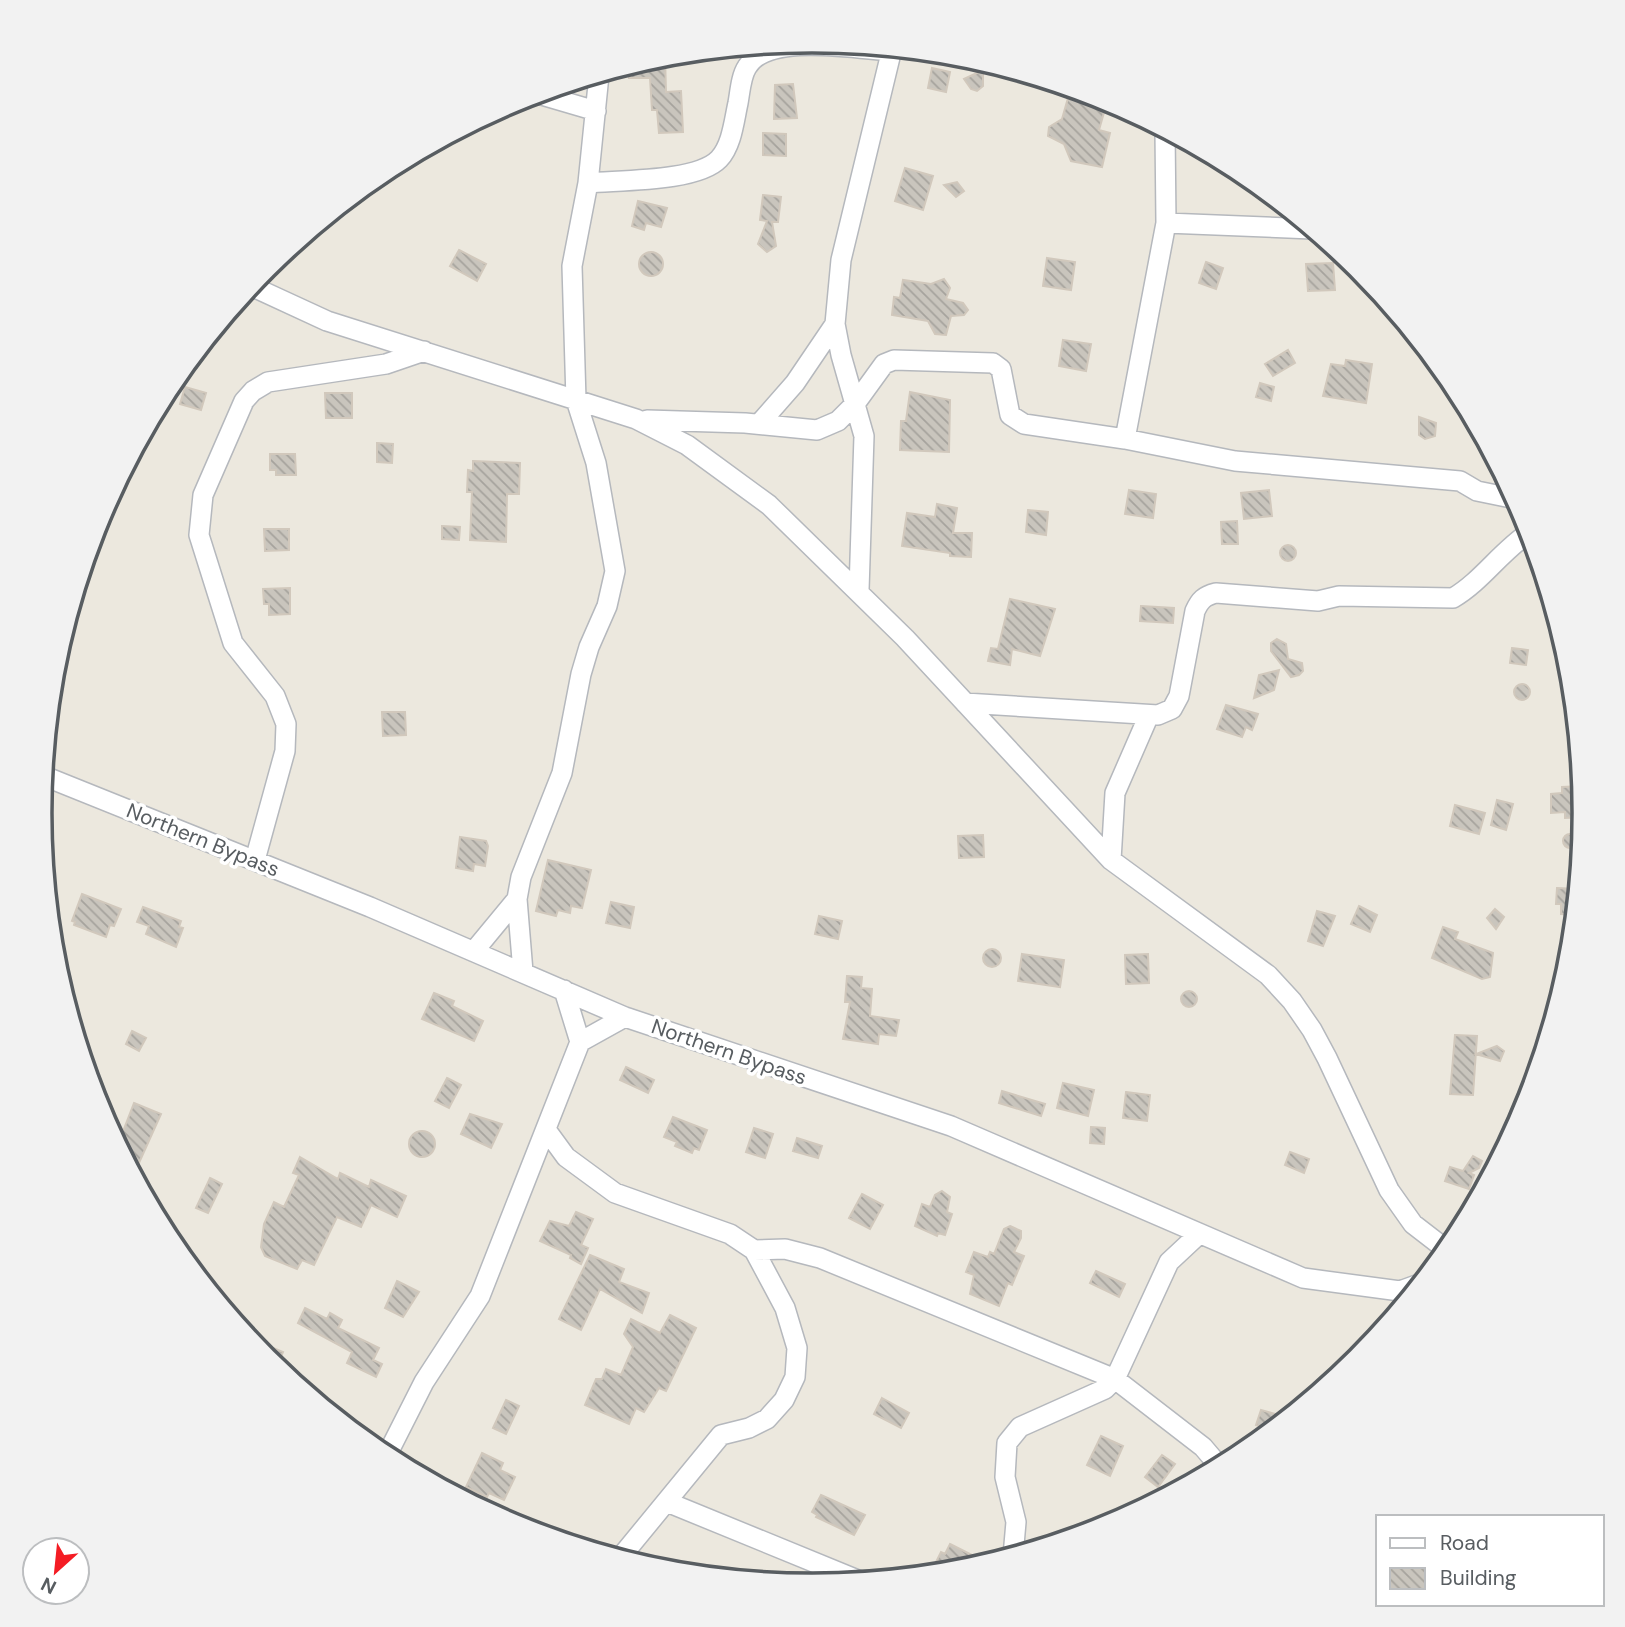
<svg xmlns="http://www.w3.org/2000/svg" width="1625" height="1627" viewBox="0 0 1625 1627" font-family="'DM Sans',sans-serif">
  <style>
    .building { fill: url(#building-back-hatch); stroke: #d1c8bc; stroke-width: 2 }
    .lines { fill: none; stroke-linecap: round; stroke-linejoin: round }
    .minor-casing { stroke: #b5b8bd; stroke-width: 22 }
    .minor { stroke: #fff; stroke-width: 19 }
    .labels { text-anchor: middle; stroke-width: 7; stroke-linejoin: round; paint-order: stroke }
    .street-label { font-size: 21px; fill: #585d61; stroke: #fff }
    .rim { fill: none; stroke: #585d61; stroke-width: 3.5 }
  </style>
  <defs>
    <pattern id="building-back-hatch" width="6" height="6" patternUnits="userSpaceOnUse" patternTransform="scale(1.75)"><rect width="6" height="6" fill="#c9c5bd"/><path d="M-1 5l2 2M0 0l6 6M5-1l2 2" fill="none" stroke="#a6a39d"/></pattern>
  </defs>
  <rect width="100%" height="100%" fill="#ece8de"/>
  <!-- building -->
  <path class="building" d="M665,56L666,92L681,91L683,132L659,133L657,110H652L650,78H629V66Z
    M932,68L950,72L946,92L928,88Z
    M983,70V86L977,91L971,89L964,79Z
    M793,84L797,118L774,119L775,85Z
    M1070,91L1107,102L1099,130L1110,133L1102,167L1071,161L1064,144L1048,136L1049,127L1062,119Z
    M763,133L786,134V156L763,155Z
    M905,168L933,176L923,210L895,201Z
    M957,182L964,191L956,197L944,185Z
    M763,195L781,197L778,222H772L776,246L767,252L758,244L767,221L760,220Z
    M638,201L667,208L661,227L646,223L644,230L632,226Z
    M459,250L486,264L477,281L450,266Z
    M639 264a12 12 0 1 1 24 0a12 12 0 1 1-24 0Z
    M1047,258L1075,262L1071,290L1043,286Z
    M1206,262L1223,268L1216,289L1199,283Z
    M1333,263L1335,290L1308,291L1306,264Z
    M944,279L950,288L946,299L963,303L968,310L964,315L951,316L946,335L935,334L928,321L892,315L894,297L900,298L903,280L931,284Z
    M1063,340L1091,344L1086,371L1059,366Z
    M1288,350L1295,363L1273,376L1265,364Z
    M1346,360L1372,364L1366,403L1323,396L1331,364L1345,366Z
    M1260,383L1274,387L1271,401L1256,397Z
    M185,387L206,393L201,410L180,404Z
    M910,392L950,400L949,452L900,450L901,421H906Z
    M325,393H352V418H326Z
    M1419,417L1436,423L1435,436L1425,439L1419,435Z
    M377,443L393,444L392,463L377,462Z
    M270,454H295L296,475H276V470H270Z
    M473,461L520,463L519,494H507L506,542L470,540L472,492H467L468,470L473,471Z
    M1129,490L1156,494L1153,518L1125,514Z
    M1269,490L1272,516L1244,519L1241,493Z
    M937,504L957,508L953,533H972L971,557L950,556V553L902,546L907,513L935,517Z
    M1028,510L1048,512L1046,535L1026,532Z
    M1237,521L1238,544H1222L1221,522Z
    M442,526L460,527L459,540L442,539Z
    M264,529H289V550L265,551Z
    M1280 553a8 8 0 1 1 16 0a8 8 0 1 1-16 0Z
    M290,588V614L269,615V604H264L263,589Z
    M1010,599L1055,609L1040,656L1012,649L1010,665L988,661L991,648L998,649Z
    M1141,606L1174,608L1173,623L1140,621Z
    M1277,639L1286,644L1288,659L1302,663L1303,671L1299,675L1291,677L1271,651V643Z
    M1512,648L1528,650L1526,665L1510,663Z
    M1279,670L1274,690L1254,698L1259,675Z
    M1514 692a8 8 0 1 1 16 0a8 8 0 1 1-16 0Z
    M1226,705L1258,714L1252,730L1246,727L1242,737L1217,729Z
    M382,712H405L406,735L383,736Z
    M1582,786L1584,817L1565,818V812L1551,813V794L1562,793V787Z
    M1497,800L1513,804L1506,830L1491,825Z
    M1455,805L1485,813L1479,834L1450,826Z
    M1563 841a7 7 0 1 1 14 0a7 7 0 1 1-14 0Z
    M983,835L984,857L959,858L958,836Z
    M460,837L486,841L488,846L485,866L474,864L473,871L456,868Z
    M548,860L591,870L582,908L571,906L570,913L558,910L556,916L536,911Z
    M1557,888L1577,889L1575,915L1561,914V904H1556Z
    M82,894L121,909L114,926L110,925L106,937L74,925L75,922L72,921Z
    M611,902L634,907L630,928L606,923Z
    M1359,906L1377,915L1370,932L1351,924Z
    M143,907L181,921L179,927L183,928L176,947L146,934L149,926L137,922Z
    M1495,909L1504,917L1496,929L1487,918Z
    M1317,911L1335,916L1323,946L1308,941Z
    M819,916L842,921L838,939L815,934Z
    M1443,927L1458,932L1455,939L1493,953L1490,977L1482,979L1432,958Z
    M983 958a9 9 0 1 1 18 0a9 9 0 1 1-18 0Z
    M1022,954L1064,960L1060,987L1018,981Z
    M1148,954L1149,983L1126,984L1125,955Z
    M847,976L862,977L861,988L872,989L870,1016L899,1020L896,1036L879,1034L878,1044L843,1039L850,1002H845Z
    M1181 999a8 8 0 1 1 16 0a8 8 0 1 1-16 0Z
    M434,993L454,1001L452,1006L483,1021L474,1041L422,1019Z
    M132,1031L146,1038L139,1051L126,1044Z
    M1455,1035L1477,1036L1473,1095L1450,1094Z
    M1497,1046L1504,1051L1500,1061L1476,1054Z
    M626,1067L654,1080L648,1093L620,1080Z
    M447,1078L461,1085L449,1108L435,1101Z
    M1063,1083L1094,1090L1088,1116L1057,1108Z
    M1002,1091L1045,1104L1041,1116L999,1103Z
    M1126,1092L1150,1095L1147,1121L1123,1118Z
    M134,1103L161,1114L134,1174L112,1133L122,1134Z
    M470,1114L502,1124L491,1148L461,1134Z
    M673,1117L707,1130L699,1150L694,1148L692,1153L675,1146L677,1142L664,1137Z
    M1091,1127L1105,1128L1104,1144L1090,1143Z
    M754,1128L773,1134L765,1158L746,1152Z
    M409 1144a13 13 0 1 1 26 0a13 13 0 1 1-26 0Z
    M797,1138L822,1146L818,1158L793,1151Z
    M1290,1152L1309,1159L1304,1173L1285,1165Z
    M1473,1156L1482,1161L1479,1168L1469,1173L1474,1175L1469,1189L1445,1181L1450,1167L1463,1171Z
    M300,1157L338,1179L340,1173L369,1187L371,1180L406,1196L397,1217L371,1205L361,1227L337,1217L314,1265L302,1260L297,1269L265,1256L261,1247L264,1224L274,1202L284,1207L299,1175L293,1173Z
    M210,1178L222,1184L208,1213L196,1208Z
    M942,1191L950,1197L947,1212L952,1214L945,1235L938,1233L937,1236L915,1226L922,1204L930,1207L935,1195Z
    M862,1194L883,1205L870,1229L849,1218Z
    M576,1212L593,1219L581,1245L588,1248L581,1264L570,1258L571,1255L540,1241L550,1221L569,1226Z
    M1010,1226L1021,1231V1238L1014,1252L1024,1256L1012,1285L1008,1283L999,1306L970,1294L974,1275L966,1272L974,1252L988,1257L990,1252L994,1254L1004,1229Z
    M590,1255L624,1269L619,1282L649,1293L642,1313L600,1289L581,1330L559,1319Z
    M1096,1271L1125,1284L1119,1297L1090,1283Z
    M397,1281L419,1292L403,1317L385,1308Z
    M305,1308L327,1319L330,1313L342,1320L338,1328L379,1348L373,1360L382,1364L376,1377L347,1363L352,1352L298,1323Z
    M670,1315L696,1328L666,1391L659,1388L644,1412L636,1408L629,1424L585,1405L596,1379H602L606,1369L621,1375L633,1347L624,1334L631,1319L660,1333Z
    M249,1338L283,1352L276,1368L266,1359Z
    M882,1398L909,1413L901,1428L874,1414Z
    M506,1400L519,1406L506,1434L493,1428Z
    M1261,1410L1279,1415L1273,1430L1256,1425Z
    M1101,1436L1123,1446L1110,1476L1087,1465Z
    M482,1453L503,1463L500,1470L515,1477L504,1500L489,1493L487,1497L466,1487Z
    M1162,1455L1175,1464L1158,1487L1145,1477Z
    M821,1495L865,1515L854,1535L816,1517L817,1515L812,1512Z
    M950,1544L988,1563L963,1571L930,1574L941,1552L945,1554Z"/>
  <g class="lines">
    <!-- minor casing -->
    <g class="minor-casing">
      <path id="minor" d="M538,94L596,111
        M588,183C620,180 697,182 719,159C732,145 734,121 738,103C740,92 741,76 747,67C767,32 857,49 891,51
        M1166,223L1312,229
        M251,286L327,321L636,419L687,445L769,505L905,638L1111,860L1268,975L1292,1001L1312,1030L1327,1058L1389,1190L1413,1224L1448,1251
        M647,420L745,423L817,430L838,421L855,404L884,364L894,360L993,363L1001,369L1010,415L1024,424L1125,439L1235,461L1460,481L1477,491L1516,499
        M759,424L795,383L835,324
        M1125,439L1166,223L1165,131
        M859,590L864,436L841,355L835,324L841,260L892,49
        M965,703L1158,715L1172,709L1179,696L1195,611C1200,600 1204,596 1216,593L1318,601L1339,596L1453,598C1482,581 1501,551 1530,532
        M44,776L370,907L625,1017L951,1126L1303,1278L1400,1291L1422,1283
        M255,860L285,751L286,724L275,696L233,643L199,535L203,495L244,401L253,391L268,382L386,364L424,351
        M1111,860L1115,793L1149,715
        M474,951L517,899
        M523,972L517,899L521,877L562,773L581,674L589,647L607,606L615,571L596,463L576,400L572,266L588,183L599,75
        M564,990L580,1042
        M547,1131L566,1157L615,1193L730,1234L754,1250L785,1308L797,1348L795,1377L784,1400L767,1419L749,1428L721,1435L620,1558
        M754,1250L785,1249L820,1258L1115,1379L1203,1447L1220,1467
        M386,1457L424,1382L480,1296L580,1042L625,1017
        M667,1502L860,1581
        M1013,1556L1016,1522L1005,1477L1007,1443L1020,1427L1105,1389L1115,1379L1169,1262L1199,1234"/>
    </g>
    <!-- minor -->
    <use href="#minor" class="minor"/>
  </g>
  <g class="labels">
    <!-- street labels -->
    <g class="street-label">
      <text transform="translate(203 840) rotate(22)" y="7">Northern Bypass</text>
      <text transform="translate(729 1052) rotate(19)" y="7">Northern Bypass</text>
    </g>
  </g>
  <!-- crop -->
  <path d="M0 0H1625V1627H0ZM52 813a760 760 0 1 1 1520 0a760 760 0 1 1-1520 0Z" fill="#f2f2f2" fill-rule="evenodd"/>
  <path class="rim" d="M52 813a760 760 0 1 1 1520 0a760 760 0 1 1-1520 0Z"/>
  <!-- legend -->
  <rect x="1376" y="1515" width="228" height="91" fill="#ffffff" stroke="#bcbec0" stroke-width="2"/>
  <rect x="1390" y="1538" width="35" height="10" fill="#ffffff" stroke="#bcbec0" stroke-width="2"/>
  <text x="1440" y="1550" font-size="21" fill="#585d61">Road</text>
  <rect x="1390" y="1568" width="35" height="21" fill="url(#building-back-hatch)" stroke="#bcbec0" stroke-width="2"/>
  <text x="1440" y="1585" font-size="21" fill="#585d61">Building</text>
  <!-- north arrow -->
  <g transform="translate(56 1571) rotate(207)"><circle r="33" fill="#ffffff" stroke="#bcbec0" stroke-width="2"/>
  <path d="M0-5L12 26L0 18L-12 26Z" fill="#f41c24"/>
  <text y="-10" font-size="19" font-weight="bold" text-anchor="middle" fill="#585d61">N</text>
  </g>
</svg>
